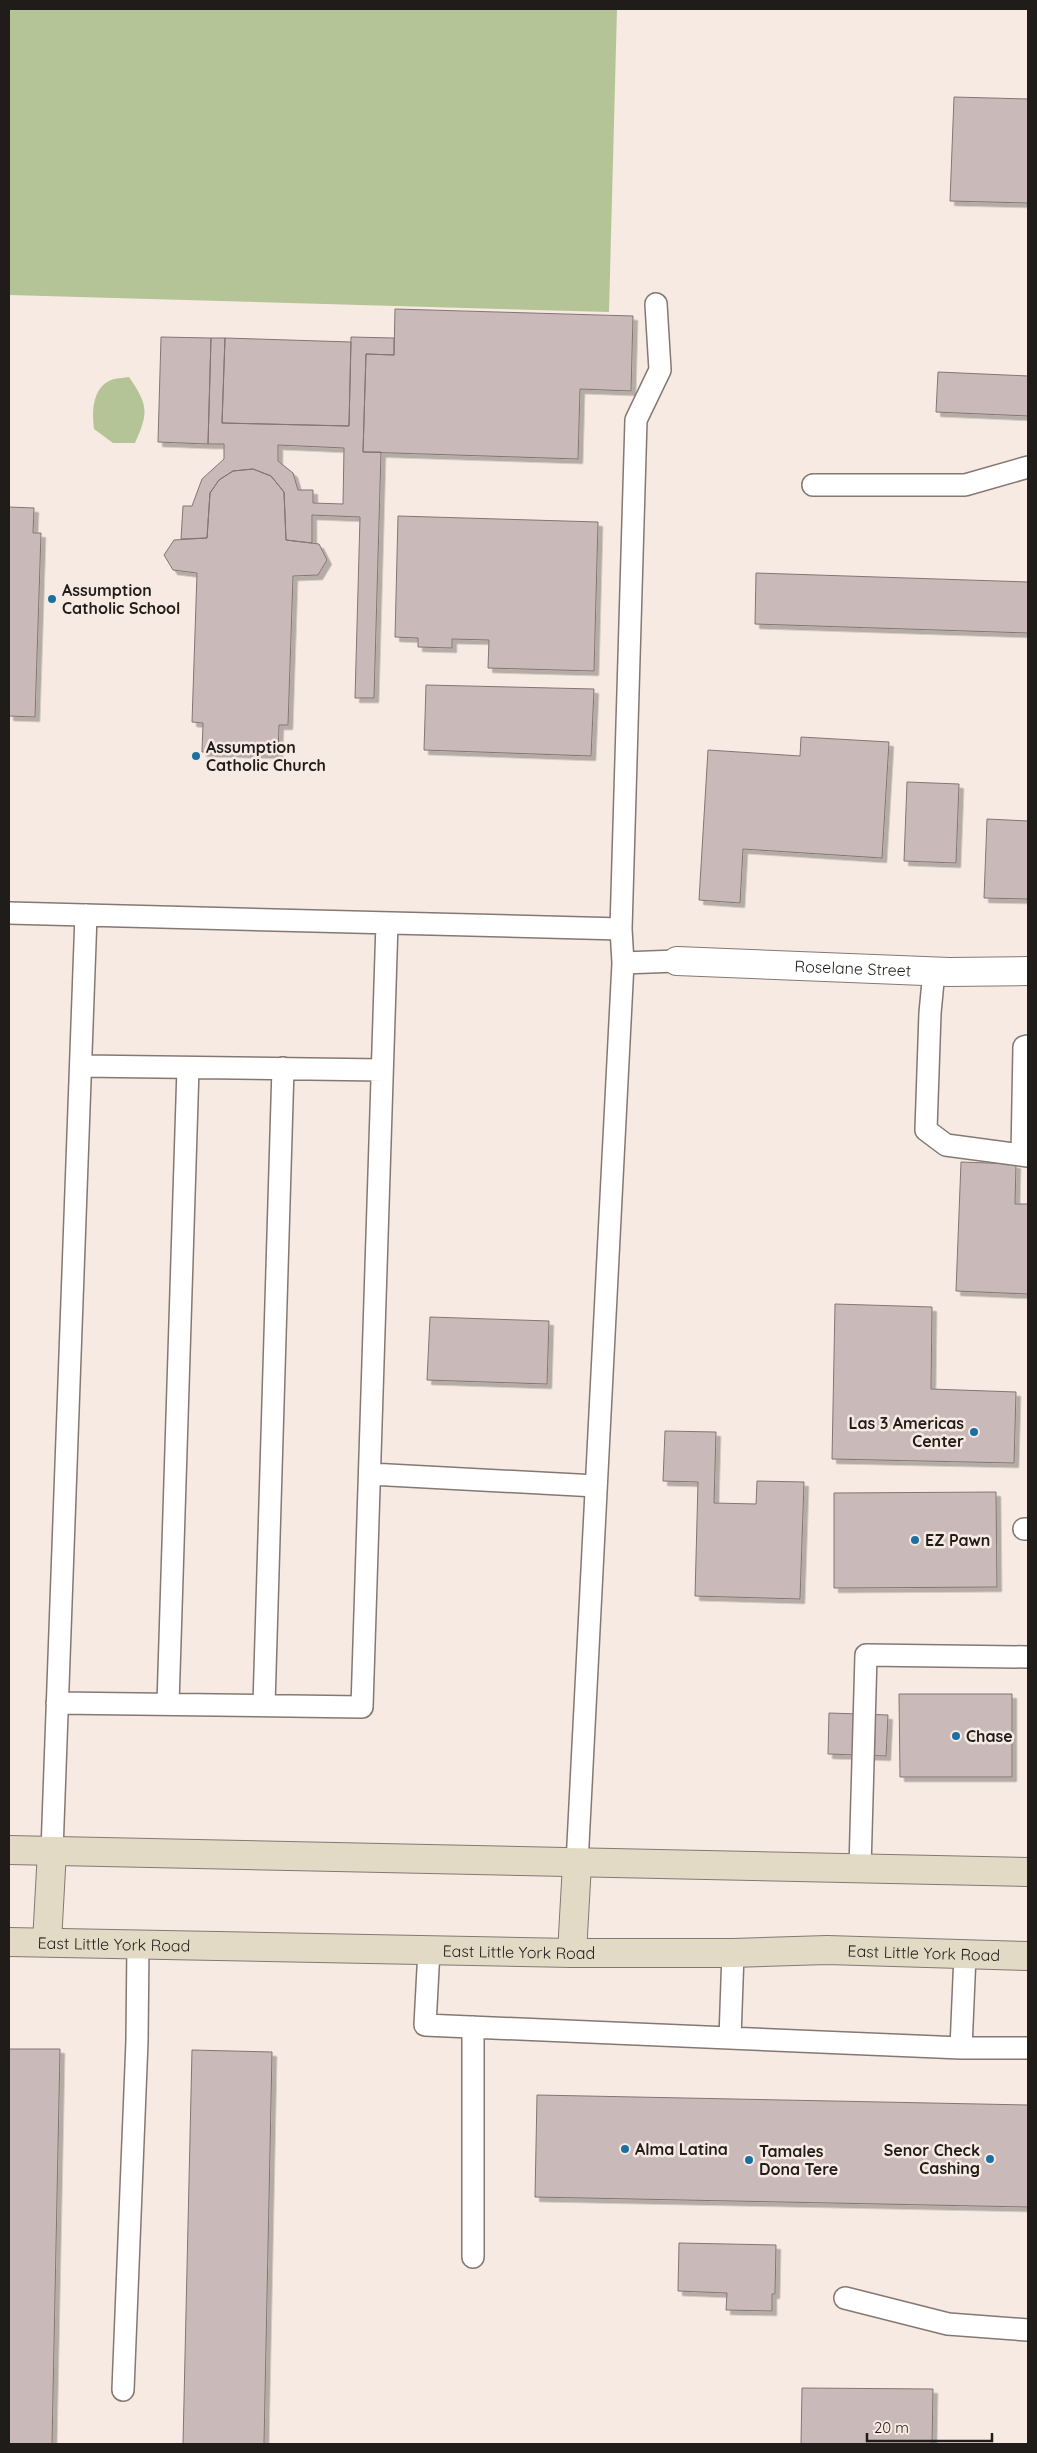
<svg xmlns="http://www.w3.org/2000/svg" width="1037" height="2453" viewBox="0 0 1037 2453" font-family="Quicksand,sans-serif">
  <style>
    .green { fill: #b5c496 }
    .building { fill: #c9bab9; stroke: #837575; fill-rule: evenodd; filter: url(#shadow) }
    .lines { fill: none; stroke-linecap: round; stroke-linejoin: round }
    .service-casing { stroke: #847872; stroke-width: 24 }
    .minor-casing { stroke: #847872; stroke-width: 30 }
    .secondary-casing { stroke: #847872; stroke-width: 30 }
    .service { stroke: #fff; stroke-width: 21 }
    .minor { stroke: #fff; stroke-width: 28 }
    .secondary { stroke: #e2dac5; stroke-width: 28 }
    .poi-dot { fill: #1b70a1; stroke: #f7eae3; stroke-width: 2 }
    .labels { text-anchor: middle; stroke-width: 5; stroke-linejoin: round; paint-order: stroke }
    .poi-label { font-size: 16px; font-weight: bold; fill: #201c19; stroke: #f7eae3; text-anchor: start }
    .street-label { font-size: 16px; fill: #201c19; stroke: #f7eae3 }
  </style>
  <defs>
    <filter id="shadow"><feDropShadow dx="4.5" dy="4.5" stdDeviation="0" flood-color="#0004"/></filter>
  </defs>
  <rect width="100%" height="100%" fill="#f7eae3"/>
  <!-- green -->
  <path class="green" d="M9,9H617L609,312L9,295Z
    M129,377C148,405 149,412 135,443H113L94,429C92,413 92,390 109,381C114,378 123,378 129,377Z"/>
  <!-- building -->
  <path class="building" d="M954,97L1028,99V203L950,201Z
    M395,309L633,316L631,391L580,389L578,459L363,452L366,354L394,355Z
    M161,337L211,338L208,444L158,442Z
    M351,337L394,338V355L366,354L363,452H381L374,698H355L360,517L312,515V543L286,540L284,492L271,476L253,469L233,471L219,480L210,493L207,538L181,539L183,506H192L202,479L224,459V444H208L211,338H225L222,423L349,426ZM278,445L344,448L343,504L313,503V490H298L293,473L278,461Z
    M225,338L351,342L349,426L222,423Z
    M938,372L1028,376V416L936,412Z
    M253,469L271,476L284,492L286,540L319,544L327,560L318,575L293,576L288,725H279L278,754L202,752L203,723L192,722L197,573L173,570L164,555L174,540L207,538L210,493L219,480L233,471Z
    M9,507L34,508L33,533H41L35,717L9,716Z
    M398,516L598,522L594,671L488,668L489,640L452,639V648L418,647V638L395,637Z
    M756,573L1028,582V633L755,624Z
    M426,685L594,689L591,756L424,750Z
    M801,737L889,742L882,858L743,849L740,903L699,900L708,750L800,756Z
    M907,782L959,784L956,863L904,861Z
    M987,819L1028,821V899L984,898Z
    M961,1162L1016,1164L1015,1204H1028V1294L956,1291Z
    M835,1304L932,1307L931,1389L1016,1392L1014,1463L832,1459Z
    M430,1317L549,1321L547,1384L427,1380Z
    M665,1431L716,1432L714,1503L756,1504L757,1481L804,1482L800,1599L695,1596L698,1482L663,1481Z
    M996,1492L997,1587L834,1588V1493Z
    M899,1694H1012V1777H900Z
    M829,1713L888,1715L886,1756L828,1754Z
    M9,2049H60L52,2444H9Z
    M192,2050L272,2052L264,2444H183Z
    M537,2095L1028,2105V2207L535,2197Z
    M679,2243L776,2245L775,2294H772V2311L726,2310L727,2293L678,2291Z
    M802,2388L933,2389L932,2444H801Z"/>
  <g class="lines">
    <!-- service casing -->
    <g class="service-casing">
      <path id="service" d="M813,485H965L1028,467
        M9,913L621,929
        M623,963L677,961
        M934,971L930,1013L926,1130L946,1145L1028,1156
        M81,1066L382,1070
        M1022,1155L1024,1047L1028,1046
        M370,1474L596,1486
        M1024,1529H1028
        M57,1703L362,1707L387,923
        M168,1704L188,1068
        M264,1705L283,1068
        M52,1851L86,915
        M577,1864L623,963L621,929L636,420L660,370L656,304
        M860,1868L866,1655L1028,1657
        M429,1950L425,2025L961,2048H1028
        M730,2038L733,1953
        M961,2048L965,1955
        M473,2257V2027
        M845,2298L948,2324L1028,2330
        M123,2390L137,2041L138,1944"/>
    </g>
    <!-- minor casing -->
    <g class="minor-casing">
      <g id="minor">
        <path id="s1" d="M677,961L949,972L1028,971"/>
      </g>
    </g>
    <!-- secondary casing -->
    <g class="secondary-casing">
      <g id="secondary">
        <path d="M9,1850L1028,1872"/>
        <path id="s2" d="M9,1942L572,1953H733L827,1950L1028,1956"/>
        <path d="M47,1942L52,1851"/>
        <path d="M572,1953L577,1864"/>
      </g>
    </g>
    <!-- service -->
    <use href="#service" class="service"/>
    <!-- minor -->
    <use href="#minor" class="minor"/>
    <!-- secondary -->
    <use href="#secondary" class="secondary"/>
  </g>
  <!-- markers -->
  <g class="poi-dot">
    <circle cx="52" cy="599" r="5"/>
    <circle cx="196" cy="756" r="5"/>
    <circle cx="974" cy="1432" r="5"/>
    <circle cx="915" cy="1540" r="5"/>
    <circle cx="956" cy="1736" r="5"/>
    <circle cx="625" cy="2149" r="5"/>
    <circle cx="990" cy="2159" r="5"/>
    <circle cx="749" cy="2160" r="5"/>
  </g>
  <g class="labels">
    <!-- poi labels -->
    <g class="poi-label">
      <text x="62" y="596">Assumption<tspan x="62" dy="18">Catholic School</tspan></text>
      <text x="206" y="753">Assumption<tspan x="206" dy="18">Catholic Church</tspan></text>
      <text x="964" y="1429" text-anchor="end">Las 3 Americas<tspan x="964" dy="18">Center</tspan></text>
      <text x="925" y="1546">EZ Pawn</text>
      <text x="966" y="1742">Chase</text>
      <text x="635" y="2155">Alma Latina</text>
      <text x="980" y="2156" text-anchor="end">Senor Check<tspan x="980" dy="18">Cashing</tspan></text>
      <text x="759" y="2157">Tamales<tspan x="759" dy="18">Dona Tere</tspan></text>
    </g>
    <!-- street labels -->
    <g class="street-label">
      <text dy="6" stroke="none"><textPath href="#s1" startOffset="176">Roselane Street</textPath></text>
      <text dy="6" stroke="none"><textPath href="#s2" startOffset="105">East Little York Road</textPath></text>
      <text dy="6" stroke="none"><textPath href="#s2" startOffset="510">East Little York Road</textPath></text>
      <text dy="6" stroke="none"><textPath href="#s2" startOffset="915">East Little York Road</textPath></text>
    </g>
  </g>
  <!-- border -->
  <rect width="1037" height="2453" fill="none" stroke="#201c19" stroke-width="20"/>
  <!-- scale -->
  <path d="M867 2433v8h125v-8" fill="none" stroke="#201c19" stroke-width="2.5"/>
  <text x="874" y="2433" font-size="15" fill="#201c19" stroke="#f7eae3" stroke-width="4" paint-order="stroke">20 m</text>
</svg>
